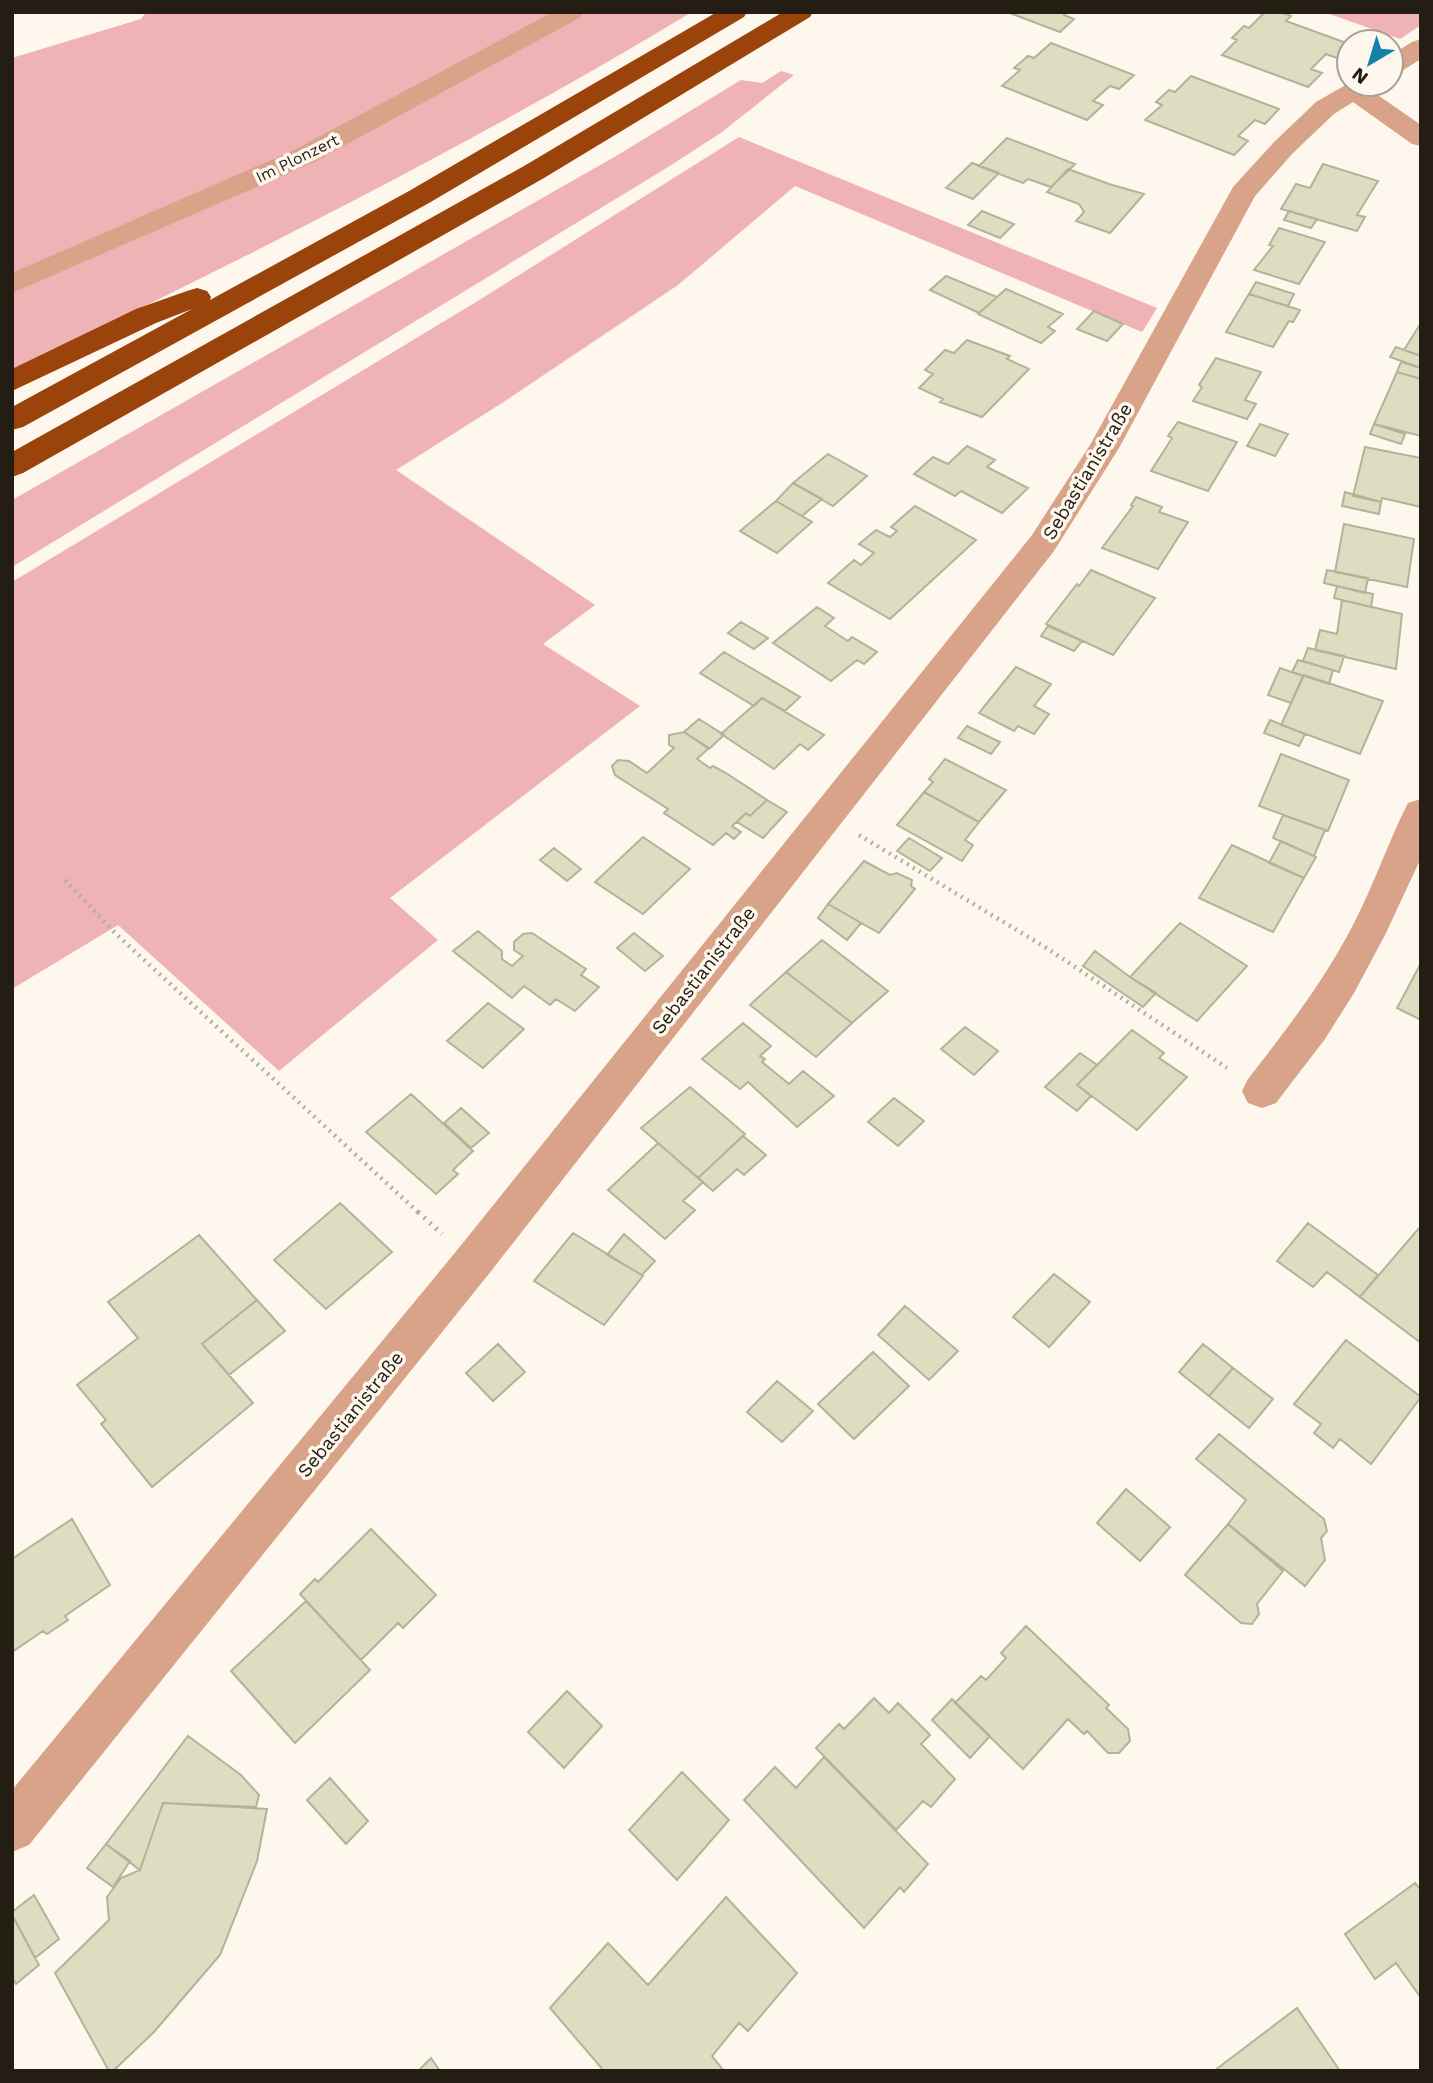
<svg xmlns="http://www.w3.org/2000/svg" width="1433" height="2083" viewBox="0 0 1433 2083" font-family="'Work Sans',sans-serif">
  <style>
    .green { fill: #efb2b5 }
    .building { fill: #ddddc1; stroke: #b3b398; stroke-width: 2 }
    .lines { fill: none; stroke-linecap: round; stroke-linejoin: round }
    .path-far1 { stroke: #b4ada3; stroke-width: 4.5; stroke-dasharray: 2 5; stroke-linecap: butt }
    .path { stroke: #b4ada3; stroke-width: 5; stroke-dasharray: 2 6; stroke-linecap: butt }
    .street { fill: #d9a389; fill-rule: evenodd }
    .highway { fill: #9a430b; fill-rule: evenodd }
    .labels { text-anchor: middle; stroke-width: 7; stroke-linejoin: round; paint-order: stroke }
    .far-street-label { font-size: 16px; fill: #231d14; stroke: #fef7ed }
    .street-label { font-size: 19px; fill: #231d14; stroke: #fef7ed }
  </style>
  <rect width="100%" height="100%" fill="#fef7ed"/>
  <!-- green -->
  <path class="green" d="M146,12H692C472,145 243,259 12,371V58L141,19Z
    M1324,12H1421V25L1400,39Z
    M781,71L794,75L722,132L673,164L12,567V500L616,156L741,80L762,83Z
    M739,137L1157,308L1142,332L795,186L678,285L502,403L396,470L595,605L543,644L640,706L390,898L438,940L279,1071L118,925L12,989V582L476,302Z"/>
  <!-- building -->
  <path class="building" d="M1007,12H1068L1064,15L1074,19L1060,32Z
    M1265,12H1280L1291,16L1286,21L1349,44L1337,58L1326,54L1311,69L1322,73L1308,87L1222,55L1237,40L1232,38L1244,26L1249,28Z
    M1051,43L1134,75L1119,89L1110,86L1093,101L1103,105L1087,120L1002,86L1020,70L1014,68L1028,56L1034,58Z
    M1191,76L1279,109L1265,124L1255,120L1238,136L1248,141L1234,155L1145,120L1162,105L1156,102L1169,90L1175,92Z
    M1007,138L1075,164L1051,187L1028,179L1023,183L979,166Z
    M972,163L999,173L973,199L946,188Z
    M1323,164L1378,181L1357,215L1365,217L1357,231L1281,209L1296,184L1310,188Z
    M1068,169L1109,184L1144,194L1110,233L1076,221L1084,212L1079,204L1047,192Z
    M982,211L1014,224L1000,238L968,225Z
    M1289,211L1317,219L1311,228L1284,220Z
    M1279,228L1325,242L1299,284L1254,270L1273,246L1269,245Z
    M946,276L997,297L979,313L930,290Z
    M1256,282L1294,294L1288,306L1249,294Z
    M1006,289L1063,314L1048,327L1055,331L1041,343L978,314Z
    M1249,294L1300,310L1293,322L1289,321L1273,347L1226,332Z
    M1094,311L1123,324L1107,341L1077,329Z
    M1421,323V356L1404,350Z
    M967,340L1010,356L1007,359L1029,369L982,417L940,402L943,399L919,388L933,374L925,370L945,350L954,353Z
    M1396,347L1421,356V368L1390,357Z
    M1216,358L1261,372L1245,400L1256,404L1247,419L1193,401L1202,387L1199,385Z
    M1401,362L1421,368V379L1397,372Z
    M1397,372L1421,379V436L1374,424Z
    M1178,422L1237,442L1208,491L1151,471L1172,438L1168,436Z
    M1260,424L1288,434L1275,456L1247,446Z
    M1374,424L1405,434L1401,444L1370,434Z
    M967,446L995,460L987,467L1028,488L1002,513L961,491L955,496L914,474L933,457L948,464Z
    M1365,447L1421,458V507L1382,498L1381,502L1353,496Z
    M828,454L867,476L833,506L793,483Z
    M793,483L822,499L802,516L776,501Z
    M1345,492L1381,502L1379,514L1342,506Z
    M1136,497L1162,507L1159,512L1188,522L1158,569L1102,548L1133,506L1131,505Z
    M776,501L812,522L777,553L740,531Z
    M915,506L976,540L890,619L828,583L854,560L861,565L874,553L859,544L876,530L890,537L897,531L891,527Z
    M1344,524L1414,539L1407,587L1335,572Z
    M1091,570L1155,598L1113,655L1046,624L1077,584L1079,586Z
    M1327,570L1368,578L1365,593L1324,583Z
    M1337,586L1373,594L1371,607L1334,598Z
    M1342,600L1402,614L1396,669L1315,650L1320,630L1337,634Z
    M817,607L834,618L825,626L848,641L852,637L877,652L864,664L857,660L831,681L773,643Z
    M741,622L768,638L754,649L728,633Z
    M1048,626L1082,641L1074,651L1041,636Z
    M1308,648L1344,656L1339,672L1303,661Z
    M724,652L800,697L785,711L762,698L754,706L700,673Z
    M1298,660L1333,670L1329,684L1292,672Z
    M1016,667L1051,684L1034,706L1049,714L1034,734L1018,726L1014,731L979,713Z
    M1280,668L1303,676L1291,703L1268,695Z
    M1304,675L1383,701L1360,754L1281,725Z
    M762,698L824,735L808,750L800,744L774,769L721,734Z
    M699,719L724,735L709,749L684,732Z
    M1270,720L1305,734L1299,746L1264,733Z
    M967,726L1000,742L991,754L958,738Z
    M684,732L709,748L697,759L710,768L713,766L726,773L767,800L750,816L746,813L732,826L741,832L734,839L726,833L713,845L664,813L668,809L615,775L612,766L618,760L629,761L647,773L674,748L669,745V735Z
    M1281,754L1349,780L1328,831L1259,806Z
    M945,759L1006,790L979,822L924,792L933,782L929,779Z
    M924,792L979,822L965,840L973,845L962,861L897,825Z
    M767,800L787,812L763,838L737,822L746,813L750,816Z
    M1283,815L1325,830L1314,856L1273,838Z
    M643,837L690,869L643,914L595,882Z
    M909,838L942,858L930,871L897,851Z
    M1281,841L1316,857L1304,878L1269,863Z
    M1232,845L1304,878L1273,932L1199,898Z
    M554,848L581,869L567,881L540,860Z
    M864,861L890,875L897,873L912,880L911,886L915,889L879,933L828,904Z
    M828,904L861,923L847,940L818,918Z
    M1180,923L1247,966L1197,1021L1130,977Z
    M478,931L502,951V959L512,966L523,956L514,950V942L523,934L532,933L586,969L581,975L599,987L575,1011L556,999L550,1005L524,986L512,998L453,951Z
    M634,933L663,956L645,971L617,948Z
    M822,940L888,991L852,1023L786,972Z
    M1095,951L1130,977L1156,993L1143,1007L1083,966Z
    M1421,963V1020L1397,1008Z
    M786,972L852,1023L816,1057L750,1005Z
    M488,1003L524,1029L483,1068L447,1041Z
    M743,1023L771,1046L760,1056L765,1059L762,1062L789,1084L803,1071L834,1096L797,1127L748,1082L740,1089L702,1059Z
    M965,1027L998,1051L974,1075L941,1049Z
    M1132,1030L1164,1053L1159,1058L1187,1077L1137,1130L1077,1085Z
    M1080,1053L1097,1065L1077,1085L1091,1096L1077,1111L1045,1087Z
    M690,1087L745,1134L698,1178L641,1128Z
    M411,1094L473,1151L453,1170L458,1174L436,1194L366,1132Z
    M894,1098L924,1121L898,1146L868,1122Z
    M461,1108L489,1133L471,1148L444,1123Z
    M743,1136L766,1155L744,1175L737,1169L713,1191L698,1178Z
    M658,1143L703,1182L683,1201L695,1210L665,1239L608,1190Z
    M340,1203L392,1252L326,1309L274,1260Z
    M1308,1223L1378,1275L1360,1297L1327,1272L1313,1287L1277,1261Z
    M1420,1227H1421V1343L1360,1297Z
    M573,1233L643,1276L604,1325L534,1281Z
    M624,1234L655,1261L642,1275L607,1255Z
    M199,1235L257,1300L202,1344L253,1403L152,1487L101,1424L106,1420L77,1385L138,1338L108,1302Z
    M1054,1274L1090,1302L1049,1347L1013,1317Z
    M257,1300L285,1331L229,1375L202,1344Z
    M905,1306L958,1351L929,1380L878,1335Z
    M1346,1340L1421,1397L1371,1464L1340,1439L1333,1448L1314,1433L1321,1424L1294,1404Z
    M498,1344L525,1372L493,1401L466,1373Z
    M1203,1344L1233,1368L1209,1396L1179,1372Z
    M873,1352L909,1386L854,1439L818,1404Z
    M1233,1368L1273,1399L1249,1428L1209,1396Z
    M777,1381L813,1411L782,1442L747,1412Z
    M1219,1434L1324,1519L1327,1531L1321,1538L1325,1560L1305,1586L1228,1524L1246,1500L1196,1459Z
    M1126,1489L1170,1527L1140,1561L1097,1523Z
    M72,1519L110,1585L65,1616L68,1620L47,1634L43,1631L12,1652V1559Z
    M1228,1524L1283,1571L1257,1604L1259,1614L1252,1624L1241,1623L1185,1575Z
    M371,1529L436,1595L403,1628L398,1623L361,1660L300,1594L315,1579L318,1582Z
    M306,1601L370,1670L295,1743L231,1671Z
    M1026,1626L1109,1705L1106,1708L1128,1729L1130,1741L1119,1753H1108L1087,1731L1084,1734L1068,1719L1023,1769L955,1703L981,1676L986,1680L1006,1658L1001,1653Z
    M567,1691L602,1726L564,1768L528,1732Z
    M874,1698L889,1713L898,1703L930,1735L921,1744L955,1779L931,1807L923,1801L896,1830L816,1748L839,1724L844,1729Z
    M952,1699L990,1736L970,1758L932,1720Z
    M188,1736L241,1775L259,1795L256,1807L163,1803L140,1870L106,1844Z
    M824,1757L928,1864L904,1892L900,1887L864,1928L744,1800L775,1767L796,1788Z
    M682,1772L729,1820L677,1880L629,1830Z
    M330,1778L368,1821L346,1844L307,1800Z
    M163,1803L267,1809L257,1861L220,1955L154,2032L113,2071H109L55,1973L109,1920L107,1897L121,1878L140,1870Z
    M106,1844L130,1861L113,1887L87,1868Z
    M1415,1883L1421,1890V1998L1396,1963L1375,1979L1345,1934Z
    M34,1895L59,1939L35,1958L12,1915V1912Z
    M726,1897L797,1973L748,2031L739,2023L712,2056L724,2071H604L550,2008L608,1943L648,1985Z
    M15,1920L39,1965L16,1984L12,1977V1923Z
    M1297,2008L1340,2071H1214Z
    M431,2058L440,2071H418Z"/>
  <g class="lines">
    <!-- path-far1 -->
    <path class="path-far1" d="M859,835L1045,947L1227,1068
      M65,880L116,934L420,1214"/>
    <!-- path -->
    <path class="path" d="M418,1212L442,1234"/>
    <!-- street -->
    <path class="street" d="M553,12H584L581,17L314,162L12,293V273L294,150Z
      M1421,39V59L1400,72L1391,75V55L1412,42Z
      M1349,83L1378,84L1372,91L1421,125V146L1412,144L1353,102L1334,114L1292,154L1255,196L1119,448L1054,551L488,1275L29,1845L12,1852V1790L458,1249L1032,535L1090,445L1233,187L1274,142L1316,102Z
      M1421,799V858L1385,935L1354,993L1325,1039L1276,1103L1262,1108L1248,1103L1242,1091L1248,1079C1287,1029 1324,981 1353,925C1374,885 1388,842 1408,803Z"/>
    <!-- highway -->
    <path class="highway" d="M717,12H747L744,17L429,203L23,427L12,430V407L192,309L156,323L12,391V369L136,309L187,291L197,288L207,291L211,297L210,300L409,191Z
      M783,12H813L810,17L544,178L23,473L12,477V452L524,166Z"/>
  </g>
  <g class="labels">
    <!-- far-street labels -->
    <g class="far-street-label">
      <text transform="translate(297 158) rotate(-26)" y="6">Im Plonzert</text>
    </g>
    <!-- street labels -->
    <g class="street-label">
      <text transform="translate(1087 471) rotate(-59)" y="7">Sebastianistraße</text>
      <text transform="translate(703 970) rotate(-52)" y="7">Sebastianistraße</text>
      <text transform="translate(350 1414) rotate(-51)" y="7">Sebastianistraße</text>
    </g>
  </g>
  <!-- border -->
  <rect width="1433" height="2083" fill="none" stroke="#231d14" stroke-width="28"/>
  <!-- north arrow -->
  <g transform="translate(1370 63) rotate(218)"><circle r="33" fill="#fef7ed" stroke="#a6a096" stroke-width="2"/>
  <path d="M0-5L12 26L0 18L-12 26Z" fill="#1481a9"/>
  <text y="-10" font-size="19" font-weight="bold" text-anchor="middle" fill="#231d14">N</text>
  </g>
</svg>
